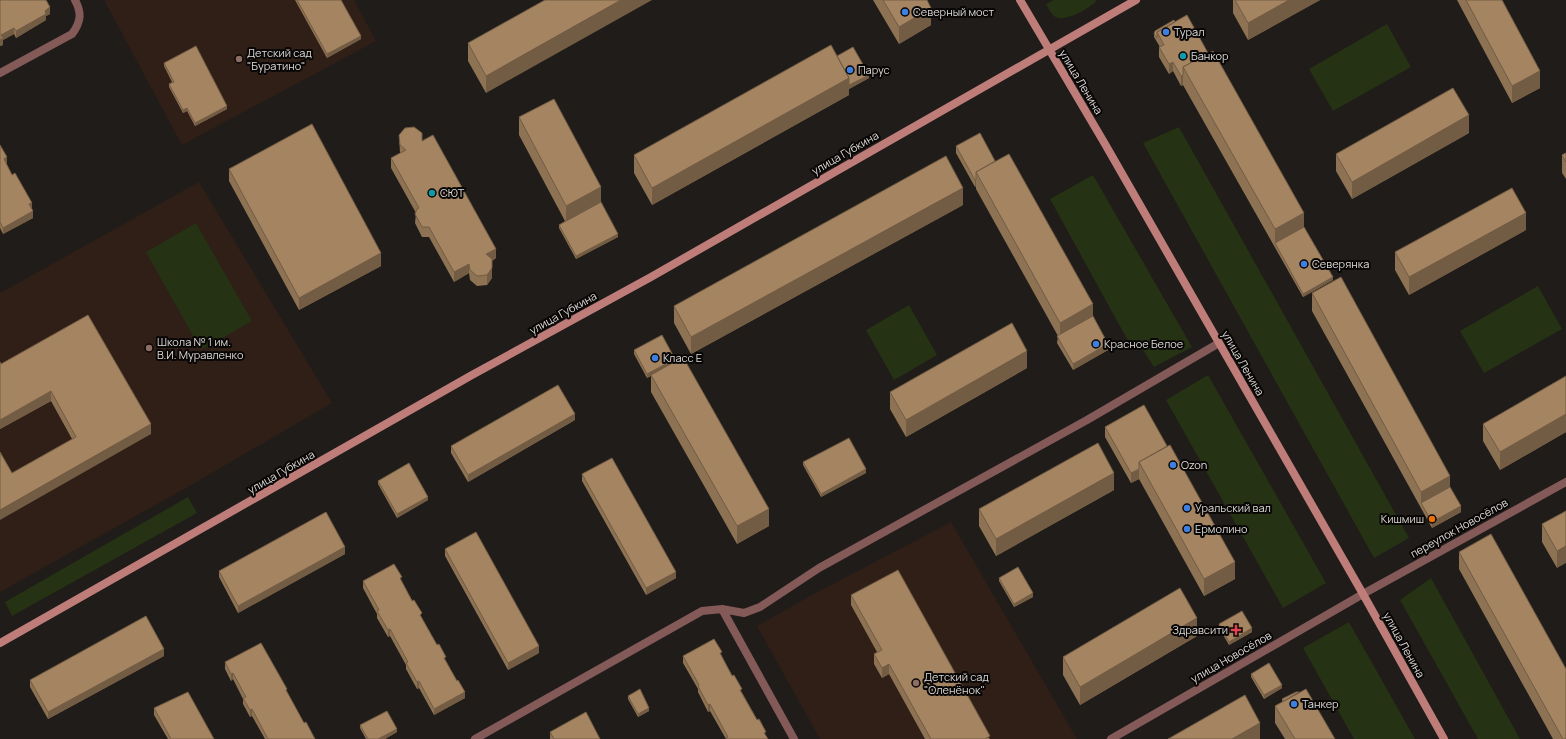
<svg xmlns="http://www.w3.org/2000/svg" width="1566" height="739" viewBox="0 0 1566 739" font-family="Manrope,sans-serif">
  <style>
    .education { fill: #301f17 }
    .green { fill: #253213 }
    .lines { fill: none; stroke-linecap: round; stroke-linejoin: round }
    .street { stroke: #845a59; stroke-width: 8 }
    .secondary { stroke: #bf7d7a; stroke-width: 8 }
    .wall { fill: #8d7253 }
    .shaded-wall { fill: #735c44 }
    .building { fill: #a48461; stroke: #735c44 }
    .shop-dot { fill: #3f7fe0; stroke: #090706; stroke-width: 1.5 }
    .culture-dot { fill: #0f9aa8; stroke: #090706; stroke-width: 1.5 }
    .education-dot { fill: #8d6e63; stroke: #090706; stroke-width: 1.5 }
    .food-dot { fill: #e8710a; stroke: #090706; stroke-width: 1.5 }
    .health-dot { fill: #e0444e; stroke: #090706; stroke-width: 1.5 }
    .labels { text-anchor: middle; stroke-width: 4; stroke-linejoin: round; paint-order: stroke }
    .poi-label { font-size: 11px; fill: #dddad8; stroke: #090706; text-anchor: start }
    .street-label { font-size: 11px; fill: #dddad8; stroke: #090706 }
  </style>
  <rect width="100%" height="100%" fill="#201c19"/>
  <!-- education -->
  <path class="education" d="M104,0H354L376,41L182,145Z
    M199,182L332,403L193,484L0,592V293Z
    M951,522L1077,739H820L757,626L812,595Z"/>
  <!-- green -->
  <path class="green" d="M1054,0H1097C1091,8 1062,25 1053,15C1050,12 1048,7 1046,4Z
    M1387,24L1411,67L1333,111L1309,69Z
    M1179,127L1409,538L1374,558L1143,143Z
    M1093,175L1192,347L1154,367L1141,347L1127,339L1050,199Z
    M196,223L252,321L201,350L146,252Z
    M1538,286L1562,329L1484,373L1460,331Z
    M909,305L937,355L894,380L866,330Z
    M1208,375L1326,583L1283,608L1166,400Z
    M188,497L197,513L12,616L5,602Z
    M1431,578L1520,739H1478L1400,600Z
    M1349,622L1415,739H1354L1303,648Z"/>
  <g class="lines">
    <!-- street -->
    <path class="street" d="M0,73L72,34C81,22 82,13 75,0
      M722,609L794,739
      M475,739L702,611L722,609L744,613L760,607L819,568L1087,420L1219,343
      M1111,739L1363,594L1566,482"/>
    <!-- secondary -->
    <path class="secondary" d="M1020,0L1105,144L1363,594L1444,739
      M0,643L472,375L651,277L1136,0"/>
  </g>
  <!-- wall -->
  <path class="wall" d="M0,0L50,14L46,16V20L16,38L14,34L3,40V45L0,46Z
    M295,0H341L361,39L327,58Z
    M545,0L486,93L468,61V43Z
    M873,0H927L931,25L899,44Z
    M1233,0H1320L1248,40L1233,13Z
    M1457,0H1502L1540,88L1512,103Z
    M1174,20L1304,227L1333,280L1303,297L1183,85L1181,86L1173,71L1169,74L1159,57V47H1160L1154,37V34Z
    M837,56L869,78L849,89V95L652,205L634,173V155Z
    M164,63L227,109L195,126L187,111L183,113L169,87V84L172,82L164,66Z
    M519,117L601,202L618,237L576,259L559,228V225L565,221L519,135Z
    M1469,133L1352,199L1336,171V154Z
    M399,135L422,141L496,258L492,261V278L487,285L477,286L470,280L469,273L454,282L429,237H422L415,223L416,213L391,168V158L400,153Z
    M0,145L7,164H6L32,209L33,218L3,234L0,228Z
    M956,146L995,161L1093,317L1108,350L1073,370L1057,343L1058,336L976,189V186L975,187L956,153Z
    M1566,153V179L1562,173V155Z
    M229,169L381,266L299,310L229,181Z
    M963,205L691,354L674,323V306Z
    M1526,230L1409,295L1395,270V252Z
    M1312,293L1450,487L1461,512L1432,528L1312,311Z
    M634,350L675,361L769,526L737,544L651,392V376L647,378L634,354Z
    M0,362L1,364L151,434L12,473L72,439L51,401L0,429Z
    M1027,368L906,437L890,409V392Z
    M1566,376V432L1500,470L1483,441V424Z
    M1144,405L1235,579L1204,596L1139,479L1131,483L1105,437V427Z
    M575,420L468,482L451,453V446Z
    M803,462L866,473L821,497L803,465Z
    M582,474L676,578L646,595L582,481Z
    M378,481L428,500L397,518L378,484Z
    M1114,490L996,556L979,526V509Z
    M1566,511L1557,568L1542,542V524Z
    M445,549L539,653L508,670L445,556Z
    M1459,552L1566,739H1553L1459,569Z
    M345,554L238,613L219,577V571Z
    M999,578L1033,597L1014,607L999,581Z
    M363,581L402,582L446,661L465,698L434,715L419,688L417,689L406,669V665L390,636L388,637L377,618V614L363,588Z
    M851,595L990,739H925L889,674L882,678L874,664V654L877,652L851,605Z
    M1219,624L1252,632L1229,645L1219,628Z
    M1197,636L1080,705L1063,675V657Z
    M164,656L48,719L30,687V680Z
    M683,656L722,657L768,739H726L710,711L708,712L698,692V689L683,663Z
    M225,662L287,693L304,723L315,739H265L252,716L250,717L243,704V699L233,679L231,681L225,669Z
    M1251,674L1282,688L1264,699L1251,677Z
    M628,696L649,711L638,717L628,699Z
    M1282,699L1335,739H1285L1275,723V706L1282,702Z
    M154,708L214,739H168L154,715Z
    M360,725L397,732L385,739H366L360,728Z
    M550,732L600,739H550Z"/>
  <!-- shaded-wall -->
  <path class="shaded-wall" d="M621,0H652L486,93V76Z
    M1289,0H1320L1248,40V23Z
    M50,7V14L46,16V20L16,38V31L45,11Z
    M931,8V25L899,44V27Z
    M14,28V34L3,40V45L0,46V40L1,35Z
    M361,36V39L327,58V54Z
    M1173,62V71L1169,74V64Z
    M1540,71V88L1512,103V86Z
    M869,75V78L849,89V95L652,205V188L849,78Z
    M1183,75V85L1181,86V76Z
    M227,106V109L195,126V123Z
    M187,108V111L183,113V110Z
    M1469,115V133L1352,199V182Z
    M7,157V164L4,166V159Z
    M975,180H976V186L975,187Z
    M601,187V205L566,223V206Z
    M963,188V205L691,354V337Z
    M32,203V209L29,204Z
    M33,211V218L3,234V228Z
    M1304,213V230L1275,243V229Z
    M1526,213V230L1409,295V277Z
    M618,234V237L576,259V256Z
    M496,249V258L486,264V254Z
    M381,253V266L299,310V298Z
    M469,264V273L454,282V272Z
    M492,268V278L487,285V275Z
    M1333,277V280L1303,297V294Z
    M1093,304V322L1060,340V323Z
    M1108,344V350L1073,370V364Z
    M1027,351V368L906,437V420Z
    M675,359V362L647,378V374Z
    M51,391V401L0,429V420Z
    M575,414V420L468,482V475Z
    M1566,414V432L1500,470V452Z
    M151,424V434L0,520V510Z
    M866,469V473L821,497V494Z
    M1139,469V479L1131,483V473Z
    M1114,473V490L996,556V539Z
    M1450,476V494L1421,503V492Z
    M428,497V500L397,518V514Z
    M1461,506V512L1432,528V522Z
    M769,509V526L737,544V526Z
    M1566,546V563L1557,568V551Z
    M345,547V554L238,613V606Z
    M1235,562V579L1204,596V579Z
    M676,572V578L646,595V588Z
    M1033,593V597L1014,607V604Z
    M1197,618V636L1080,705V687Z
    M1252,628V632L1229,645V642Z
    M390,629V636L388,637V630Z
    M539,646V653L508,670V663Z
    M164,649V656L48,719V712Z
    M889,664V674L882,678V668Z
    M233,673V679L231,681V674Z
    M419,681V688L417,689V682Z
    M1282,685V688L1264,699V695Z
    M465,692V698L434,715V709Z
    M710,704V711L708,712V705Z
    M649,708V711L638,717V714Z
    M252,709V716L250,717V710Z
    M1260,723V739H1232Z
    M397,729V732L385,739H378Z"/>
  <!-- building -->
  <path class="building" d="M0,0H46L50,7L45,11L46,14L16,31L14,28L1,35L3,38L0,40Z
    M297,0H341L361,36L327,54Z
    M545,0H621L486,76L468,43Z
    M883,0H927L931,8L899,27Z
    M1235,0H1289L1248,23Z
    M1466,0H1502L1540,71L1512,86Z
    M1187,15L1208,53L1183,67V75L1181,76L1173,62L1169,64L1159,47L1164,45L1157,32Z
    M1174,20L1175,22L1157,32V38L1154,34L1155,31Z
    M831,45L849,78L652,188L634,155Z
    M196,46L227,106L195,123L187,108L183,110L169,84L174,82L164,63Z
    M853,47L869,75L849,85V78L837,56Z
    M1213,51L1304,213L1275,229L1183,67Z
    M1453,88L1469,115L1352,182L1336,154Z
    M554,99L601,187L566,206L519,117Z
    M312,124L381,253L299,298L229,169Z
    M414,127L422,133V141L433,135L496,249L486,254L492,259V268L487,275L477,276L470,270L469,264L454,272L429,227H422L415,214L417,209L419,208L391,158L406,150L400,145L399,135L405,128Z
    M980,133L995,161L976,172V180H975L956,146Z
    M0,145L7,157L4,159L12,175L15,173L32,203L29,204L33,211L3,228L0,222Z
    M1566,153V162L1562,155Z
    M1009,154L1093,304L1060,323L976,172Z
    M946,156L963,188L691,337L674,306Z
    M1512,188L1526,213L1409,277L1395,252Z
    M601,202L618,234L576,256L559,225Z
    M1304,227L1333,277L1303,294L1275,243Z
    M1341,277L1450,476L1421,492L1312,293Z
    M88,315L151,424L0,510V452L12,473L76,437L51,391L0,420V362L1,364Z
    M1093,316L1108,344L1073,364L1057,336Z
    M1012,323L1027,351L906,420L890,392Z
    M662,335L675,359L647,374L634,350Z
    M683,357L769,509L737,526L651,375Z
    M1566,376V414L1500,452L1483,424Z
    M558,385L575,414L468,475L451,446Z
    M1144,405L1167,446L1139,462V469L1131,473L1105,427Z
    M849,438L866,469L821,494L803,462Z
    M1098,443L1114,473L996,539L979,509Z
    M1170,445L1235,562L1204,579L1139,462Z
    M612,458L676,572L646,588L582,474Z
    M409,463L428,497L397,514L378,481Z
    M1450,487L1461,506L1432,522L1421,503Z
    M1566,511V546L1557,551L1542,524Z
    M326,512L345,547L238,606L219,571Z
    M476,532L539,646L508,663L445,549Z
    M1491,534L1566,669V739H1563L1459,552Z
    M394,564L402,577L400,578L412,601L414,600L422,613L420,615L437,645L439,644L446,657L444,658L457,681L458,680L465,692L434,709L419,681L417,682L406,663L408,662L390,629L388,630L377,611L379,610L363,581Z
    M1018,567L1033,593L1014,604L999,578Z
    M898,570L990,736L985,739H931L889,664L882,668L874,654L882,650L851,595Z
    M1180,588L1197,618L1080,687L1063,657Z
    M1242,611L1252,628L1229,642L1219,624Z
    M146,616L164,649L48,712L30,680Z
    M714,639L722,652L720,653L732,676L734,675L742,689L740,690L757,720L759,719L766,732L764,733L768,739H727L726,738L728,737L710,704L708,705L698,686L699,685L683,656Z
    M261,643L287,689L286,690L304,723L306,722L315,739H268L252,709L250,710L243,698L246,697L233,673L231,674L225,662Z
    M1269,663L1282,685L1264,695L1251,674Z
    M640,689L649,708L638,714L628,696Z
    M1306,689L1335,739H1295L1275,706Z
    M188,692L214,739H171L154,708Z
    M1296,692H1299L1284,701L1282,699Z
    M1245,695L1260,723L1232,739H1168Z
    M387,711L397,729L378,739H368L360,725Z
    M586,712L600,739H554L550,732Z"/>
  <!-- markers -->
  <g class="shop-dot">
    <circle cx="905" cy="12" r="4"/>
    <circle cx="1166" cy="32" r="4"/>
    <circle cx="850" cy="70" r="4"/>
    <circle cx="1304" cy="264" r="4"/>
    <circle cx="1096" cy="344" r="4"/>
    <circle cx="655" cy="358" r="4"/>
    <circle cx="1173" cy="465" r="4"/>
    <circle cx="1187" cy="508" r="4"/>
    <circle cx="1187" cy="529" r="4"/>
    <circle cx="1294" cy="704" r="4"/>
  </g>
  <g class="culture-dot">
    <circle cx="1183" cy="56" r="4"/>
    <circle cx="432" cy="193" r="4"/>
  </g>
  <g class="education-dot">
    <circle cx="239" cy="59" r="4"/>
    <circle cx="149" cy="348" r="4"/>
    <circle cx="916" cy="683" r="4"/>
  </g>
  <circle class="food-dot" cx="1432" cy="519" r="4"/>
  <path class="health-dot" d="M1234 624h4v4h4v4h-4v4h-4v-4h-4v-4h4z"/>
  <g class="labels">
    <!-- poi labels -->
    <g class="poi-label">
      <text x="913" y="16">Северный мост</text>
      <text x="1174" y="36">Турал</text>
      <text x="247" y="57">Детский сад<tspan x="247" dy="13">"Буратино"</tspan></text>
      <text x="1191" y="60">Банкор</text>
      <text x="858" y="74">Парус</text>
      <text x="440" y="197">СЮТ</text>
      <text x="1312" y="268">Северянка</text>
      <text x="157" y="346">Школа № 1 им.<tspan x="157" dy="13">В.И. Муравленко</tspan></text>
      <text x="1104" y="348">Красное Белое</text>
      <text x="663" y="362">Класс Е</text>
      <text x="1181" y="469">Ozon</text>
      <text x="1195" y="512">Уральский вал</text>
      <text x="1424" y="523" text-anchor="end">Кишмиш</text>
      <text x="1195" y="533">Ермолино</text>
      <text x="1228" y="634" text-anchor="end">Здравсити</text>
      <text x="924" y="681">Детский сад<tspan x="924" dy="13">"Оленёнок"</tspan></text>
      <text x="1302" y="708">Танкер</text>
    </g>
    <!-- street labels -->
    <g class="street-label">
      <text transform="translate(1081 82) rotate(59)" y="4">улица Ленина</text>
      <text transform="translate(845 153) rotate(-30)" y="4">улица Губкина</text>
      <text transform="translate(563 313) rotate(-29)" y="4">улица Губкина</text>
      <text transform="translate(1243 363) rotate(60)" y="4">улица Ленина</text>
      <text transform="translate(281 472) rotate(-30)" y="4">улица Губкина</text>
      <text transform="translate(1459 528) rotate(-29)" y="4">переулок Новосёлов</text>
      <text transform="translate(1404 645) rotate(61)" y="4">улица Ленина</text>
      <text transform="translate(1231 657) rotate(-30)" y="4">улица Новосёлов</text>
    </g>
  </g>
</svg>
